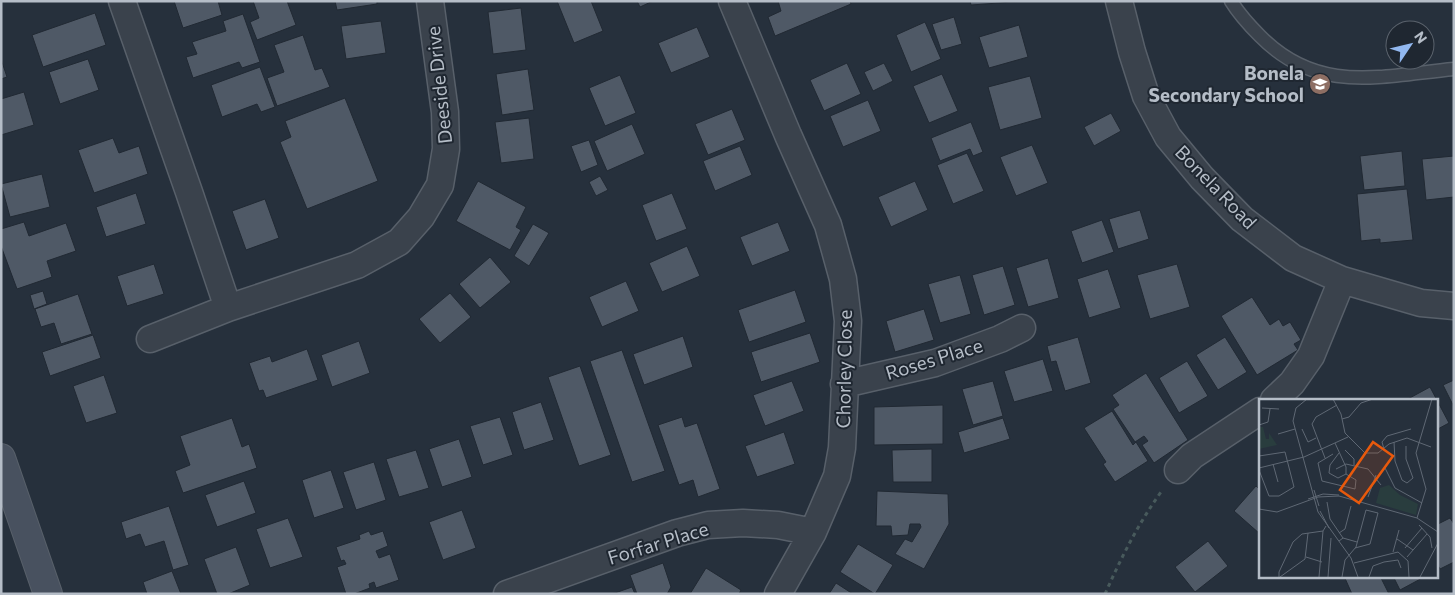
<svg xmlns="http://www.w3.org/2000/svg" width="1455" height="595" viewBox="0 0 1455 595" font-family="Commissioner,sans-serif">
  <style>
    .building { fill: #4f5966; stroke: #212933 }
    .lines { fill: none; stroke-linecap: round; stroke-linejoin: round }
    .lane-casing { stroke: #58606a; stroke-width: 15 }
    .street-casing { stroke: #58606a; stroke-width: 29 }
    .secondary-casing { stroke: #58606a; stroke-width: 30 }
    .path { stroke: #485a5c; stroke-width: 3; stroke-dasharray: 4 4; stroke-linecap: butt }
    .lane { stroke: #3a424c; stroke-width: 12 }
    .street { stroke: #3a424c; stroke-width: 26 }
    .secondary { stroke: #48515f; stroke-width: 28 }
    .labels { text-anchor: middle; stroke-width: 4; stroke-linejoin: round; paint-order: stroke }
    .poi-label { font-size: 19px; font-weight: bold; fill: #b5bdc7; stroke: #1f2731; text-anchor: end }
    .street-label { font-size: 19px; fill: #b5bdc7; stroke: #1f2731 }
    .inset-road { fill: none; stroke: #5f6874; stroke-width: 1 }
    .view { fill: #e8590c; fill-opacity: 0.15; stroke: #e8590c; stroke-width: 2.5 }
    .inset-edge { fill: none; stroke: #b5bdc7; stroke-width: 2.5 }
  </style>
  <rect width="100%" height="100%" fill="#26303c"/>
  <!-- building -->
  <path class="building" d="M174,1H218L222,15L183,28Z
    M253,1H287L296,25L257,40L250,22L259,18Z
    M335,1H377V4L337,10Z
    M557,1H591L603,31L574,43Z
    M637,1H653L640,7Z
    M778,1H850L851,4L775,36L768,17L781,11Z
    M970,1H1027L971,5Z
    M521,8L526,50L493,54L488,12Z
    M95,13L106,45L43,67L32,35Z
    M243,14L260,62L242,68L239,62L193,78L186,57L197,54L192,42L226,31L223,21Z
    M954,17L962,44L941,50L932,24Z
    M381,21L386,53L346,59L341,26Z
    M925,22L941,59L911,72L896,35Z
    M1019,25L1028,57L989,68L979,37Z
    M697,27L710,57L671,73L658,43Z
    M303,35L315,70L322,68L330,87L277,106L267,78L284,72L274,45Z
    M1,59L7,77L1,79Z
    M88,59L99,90L60,104L49,72Z
    M847,63L861,94L824,111L810,80Z
    M884,63L893,81L873,91L864,72Z
    M260,67L275,107L261,112L257,104L222,117L211,85Z
    M528,69L534,110L502,115L496,74Z
    M942,74L958,111L929,123L913,86Z
    M620,75L636,113L605,126L589,88Z
    M1030,76L1042,118L1000,130L988,87Z
    M24,92L34,125L1,135V99Z
    M345,98L378,181L307,209L280,142L291,137L285,121Z
    M868,100L881,131L843,147L830,116Z
    M732,109L745,140L708,155L695,124Z
    M1111,113L1121,131L1094,146L1084,127Z
    M529,118L534,159L501,163L495,122Z
    M971,122L983,152L973,156L970,149L940,161L931,138Z
    M632,124L645,154L607,171L594,141Z
    M113,138L119,153L139,146L148,174L94,193L78,150Z
    M589,140L598,165L581,172L571,146Z
    M1032,145L1048,183L1016,196L1000,157Z
    M740,146L752,175L715,191L703,161Z
    M1402,151L1405,186L1364,190L1360,156Z
    M967,153L984,191L953,204L937,165Z
    M1454,156V197L1426,200L1422,159Z
    M42,174L50,207L10,217L1,184Z
    M600,176L608,190L596,196L589,182Z
    M478,181L526,207L516,227L521,230L510,250L456,221Z
    M915,181L928,210L891,227L878,197Z
    M1407,189L1413,240L1380,243V239L1361,241L1357,194Z
    M136,193L146,224L106,237L96,207Z
    M672,193L687,229L656,241L642,205Z
    M265,199L279,238L246,250L232,211Z
    M1140,210L1149,239L1118,249L1109,219Z
    M1102,220L1114,252L1082,263L1071,231Z
    M24,222L29,236L66,223L76,251L47,261L52,277L17,289L1,246V229Z
    M778,222L790,251L752,266L740,237Z
    M533,224L549,233L529,266L514,256Z
    M687,246L700,276L662,292L649,263Z
    M490,257L511,282L480,308L459,284Z
    M1048,258L1059,298L1028,307L1016,268Z
    M154,264L164,294L127,306L117,276Z
    M1177,264L1190,307L1150,319L1137,275Z
    M1003,266L1015,305L984,315L972,275Z
    M1108,269L1121,308L1089,318L1077,279Z
    M960,275L971,314L940,323L928,284Z
    M626,281L639,311L602,327L589,297Z
    M795,290L806,322L749,342L738,310Z
    M43,291L47,304L34,309L30,295Z
    M450,293L471,317L440,343L419,319Z
    M78,294L92,334L61,344L54,323L41,327L35,309Z
    M1252,297L1270,325L1279,319L1283,326L1290,322L1301,340L1294,344L1298,350L1257,375L1221,316Z
    M924,309L934,340L895,352L886,321Z
    M810,333L820,362L761,382L751,352Z
    M93,335L101,358L50,376L42,352Z
    M683,336L693,367L644,385L633,354Z
    M1078,337L1091,383L1065,391L1056,361L1051,362L1047,346Z
    M1225,337L1247,372L1218,390L1196,355Z
    M359,341L370,373L332,387L321,355Z
    M307,349L318,380L266,398L263,390L259,391L249,363L270,356L272,362Z
    M622,350L665,471L632,482L590,361Z
    M1043,359L1053,391L1014,402L1004,371Z
    M1187,361L1208,396L1179,413L1159,378Z
    M580,366L611,455L579,466L548,377Z
    M1146,373L1188,440L1154,463L1142,445L1148,441L1144,436L1135,442L1113,409L1119,405L1112,395Z
    M104,375L117,413L86,423L73,386Z
    M1454,380V407L1443,385Z
    M792,381L804,411L765,426L753,395Z
    M993,381L1003,416L973,425L962,389Z
    M1430,387L1449,423L1436,430V400H1406Z
    M541,402L554,440L524,450L512,412Z
    M943,405V444L874,445V407Z
    M1112,411L1133,445L1136,442L1148,461L1115,482L1103,464L1106,462L1084,428Z
    M500,417L513,455L483,465L470,426Z
    M682,417L685,427L697,423L720,489L698,497L693,480L679,485L658,425Z
    M232,418L242,447L249,444L257,468L183,493L175,471L190,465L180,436Z
    M1003,418L1010,439L964,453L958,432Z
    M784,432L795,464L757,477L745,446Z
    M459,439L472,477L442,487L429,449Z
    M932,449V482H893L892,450Z
    M416,450L429,488L399,497L386,459Z
    M374,462L386,500L356,510L343,472Z
    M331,470L344,508L314,518L302,480Z
    M244,481L256,513L217,527L205,495Z
    M1256,486L1260,490V534L1234,511Z
    M877,491L948,494L949,524L924,569L895,554L905,539L912,542L921,527L920,524H910L908,535L892,536L891,526H876Z
    M169,506L189,565L173,570L164,541L145,547L140,534L126,539L121,522Z
    M462,510L476,548L443,560L429,522Z
    M288,518L303,557L270,568L256,529Z
    M1450,518L1454,524V562L1440,569L1436,562V525Z
    M369,531L371,535L383,531L388,546L376,551L379,558L390,554L399,580L376,588L374,582L369,584L370,588L354,594H346L337,567L346,564L344,560L341,561L336,547L360,539L359,535Z
    M1208,541L1228,566L1195,592L1175,567Z
    M858,544L893,565L875,594L840,572Z
    M236,547L250,585L228,594H217L204,559Z
    M663,563L671,587L667,594H637L630,575Z
    M706,568L741,590L739,594H690Z
    M172,571L181,594H147L143,582Z
    M1344,576H1380L1389,594H1352Z
    M1393,576H1426L1400,590Z
    M836,583L853,594H829Z
    M632,587L635,594H612Z"/>
  <g class="lines">
    <!-- lane casing -->
    <g class="lane-casing">
      <path id="lane" d="M1231,1C1239,14 1249,25 1260,36C1318,95 1380,76 1454,69"/>
    </g>
    <!-- street casing -->
    <g class="street-casing">
      <path id="street" d="M122,1L189,192L228,308L357,265L399,242L421,217L440,185L446,149L445,112L430,1
        M732,1L788,135L828,225L843,279L848,321L842,448L837,476L813,532L778,594
        M1119,1L1132,52L1146,96L1168,137L1202,178L1242,219L1293,258L1342,280L1421,303L1454,306
        M150,339L228,308
        M844,384L935,363L1000,339L1022,328
        M1274,400L1292,383L1311,356L1342,280
        M1178,470L1192,456L1260,411
        M507,594L677,533L708,525L743,523L778,525L813,532"/>
    </g>
    <!-- secondary casing -->
    <g class="secondary-casing">
      <path id="secondary" d="M1,458L48,594"/>
    </g>
    <!-- path -->
    <path class="path" d="M1105,594C1121,558 1138,524 1161,492"/>
    <!-- lane -->
    <use href="#lane" class="lane"/>
    <!-- street -->
    <use href="#street" class="street"/>
    <!-- secondary -->
    <use href="#secondary" class="secondary"/>
  </g>
  <!-- icons -->
  <defs>
    <g id="school-disc" transform="scale(1.125)"><circle r="9.5" fill="#8d6e63" stroke="#1f2731"/><path d="M0-5L7-2L0 1L-7-2ZM-4 1L0 2.5L4 1V4Q0 6-4 4Z" fill="#fff"/></g>
  </defs>
  <g fill-rule="evenodd">
    <use href="#school-disc" x="1320" y="84"/>
  </g>
  <g class="labels">
    <!-- poi labels -->
    <g class="poi-label">
      <text x="1304" y="80">Bonela<tspan x="1304" dy="22">Secondary School</tspan></text>
    </g>
    <!-- street labels -->
    <g class="street-label">
      <text transform="translate(439 85) rotate(-96)" y="7">Deeside Drive</text>
      <text transform="translate(1216 187) rotate(46)" y="7">Bonela Road</text>
      <text transform="translate(934 359) rotate(-17)" y="7">Roses Place</text>
      <text transform="translate(844 369) rotate(-89)" y="7">Chorley Close</text>
      <text transform="translate(658 543) rotate(-17)" y="7">Forfar Place</text>
    </g>
  </g>
  <!-- overview -->
  <g transform="translate(1259 399)">
    <rect width="179" height="179" fill="#26303c"/>
    <path d="M0,28H4L7,40H10V34L18,46L0,50ZM130,86L141,96L159,105L157,116L117,104L121,89Z" fill="#293d3e"/>
    <path class="inset-road" d="M48,0L37,9L34,22L59,113L92,159L99,178M74,0L82,15L86,34L106,54H119L130,45L148,39L172,48M3,9L20,10M83,20L90,18L102,4L114,0M0,26L9,23L11,10M43,30L49,43L57,39M19,35L36,30M135,43L136,62L143,81L148,84L154,79L147,60V47M76,44L87,68V75M125,50L123,43L128,37L152,30M86,51L95,60V66M80,54L71,66L70,74L79,79L87,75M74,55L59,64L63,82L96,90L97,81L87,75M0,57L26,53L35,88L20,97H10L0,71M66,59L53,25L57,18L78,6M14,65L19,83M0,69L45,58L89,38M126,69L136,89L163,104M77,70L87,65L109,70L122,86M55,91L60,107M109,98L117,76M49,100L64,95L80,96M68,103L71,120L84,139M0,110L18,113L59,98L80,97L158,119L179,133M61,112L70,129M158,119L167,90L157,54L173,0M160,126L171,138L173,149M80,134L86,130L92,107M138,140L154,151M80,142L84,139L98,143M146,149L163,129M134,153L140,131M47,158L63,163M148,158L168,135M95,164L139,153L149,162L150,178M20,178V173L34,143L43,135L64,132M21,178L46,160L49,134M60,178L64,132L67,127M69,178L72,139M83,178L86,161L97,148L107,111L119,114L111,145L96,149M110,178L114,167L125,163L139,161L142,169M161,178L179,144"/>
    <path class="view" d="M114,43L134,57L100,104L81,91Z"/>
    <rect width="179" height="179" class="inset-edge"/>
  </g>
  <!-- border -->
  <rect width="1455" height="595" fill="none" stroke="#b5bdc7" stroke-width="5"/>
  <!-- north arrow -->
  <g transform="translate(1410 45) rotate(55)"><circle r="24" fill="#1f2731" stroke="#5b636d"/>
  <path d="M0-4L9 19L0 12L-9 19Z" fill="#92b8f0"/>
  <text y="-8" font-size="14" font-weight="bold" text-anchor="middle" fill="#b5bdc7">N</text>
  </g>
</svg>
